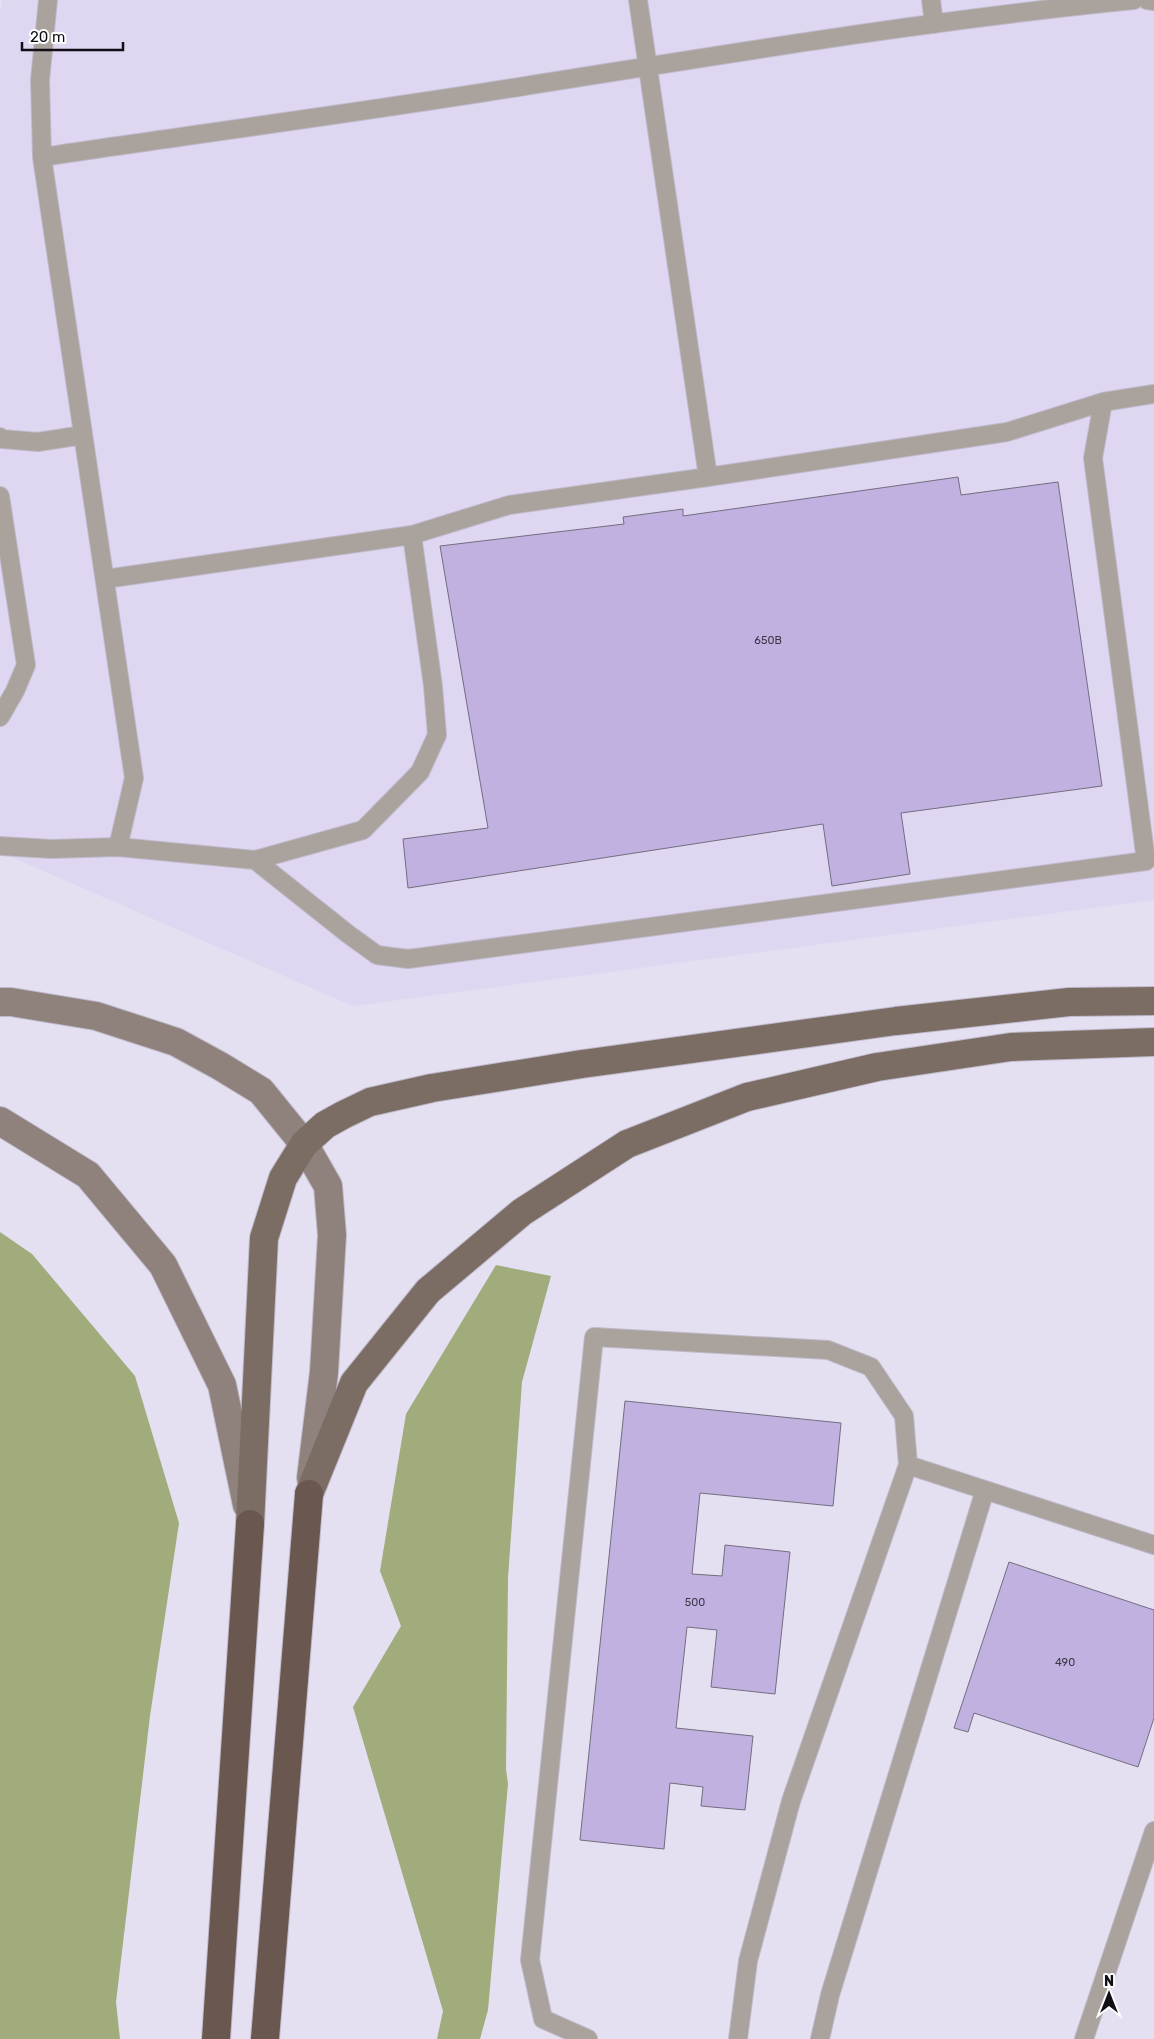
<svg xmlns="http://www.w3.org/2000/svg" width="1154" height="2039" viewBox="0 0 1154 2039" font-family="Rubik,sans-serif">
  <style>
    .built { fill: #dfd6f1 }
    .forest { fill: #a0ac7b }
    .building { fill: #c1b1e1; stroke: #736d7e }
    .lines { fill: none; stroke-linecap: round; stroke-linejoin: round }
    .service-casing { stroke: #bfbaca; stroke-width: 20 }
    .secondary-casing { stroke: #bfbaca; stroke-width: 30 }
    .primary-casing { stroke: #bfbaca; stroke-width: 30 }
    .motorway-casing { stroke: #bfbaca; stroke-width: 30 }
    .service { stroke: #aaa29d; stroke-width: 18 }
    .secondary { stroke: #8f827c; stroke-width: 28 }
    .primary { stroke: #7b6c64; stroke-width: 28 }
    .motorway { stroke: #6a5850; stroke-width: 28 }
    .labels { text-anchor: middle; stroke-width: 4.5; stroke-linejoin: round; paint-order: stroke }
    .number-label { font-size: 11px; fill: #3d3848 }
  </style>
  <rect width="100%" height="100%" fill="#e5dff2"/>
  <!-- built -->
  <path class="built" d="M2,0H1154V900L353,1006L0,852V14Z"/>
  <!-- forest -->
  <path class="forest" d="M0,1232L32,1254L135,1376L179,1523L150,1716L116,2002L120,2039H0Z
    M496,1265L551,1276L522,1382L508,1578L506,1769L508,1784L488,2010L480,2039H437L443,2011L353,1707L401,1626L380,1571L406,1414Z"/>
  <!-- building -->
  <path class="building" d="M958,477L961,495L1058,482L1102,786L901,813L910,874L832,886L823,824L408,888L403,839L488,828L440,546L624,524L623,517L683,509V516Z
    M625,1401L841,1423L833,1506L700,1493L692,1574L722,1576L725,1545L790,1552L775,1694L711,1687L717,1630L687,1627L676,1728L753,1736L745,1810L701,1806L703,1787L670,1783L664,1849L580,1840Z
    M1009,1562L1154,1610V1718L1138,1767L974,1713L968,1732L954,1728Z"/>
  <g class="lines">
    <!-- service casing -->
    <g class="service-casing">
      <path id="service" d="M48,0L40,80L42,157L134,778L118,847
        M638,0L708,477
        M931,0L934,24
        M1147,0L1154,1
        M42,157C202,133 364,112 525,86C727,54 930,20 1134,0
        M0,437L2,439L38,442L83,435
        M0,496L26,665L15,691L0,717
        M105,579L412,535L509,505L708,477L1007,432L1103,402L1154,394
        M0,846L52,849L118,847L255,860L363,830L420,772L437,735L433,686L412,535
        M255,860L348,934L377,955L408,959L1146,861L1093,458L1103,402
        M588,2039L543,2019L530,1960L594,1337L828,1350L871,1367L904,1416L908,1465L1154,1545
        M738,2039L748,1961L791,1801L908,1465
        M820,2039L830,1995L985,1490
        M1084,2039L1154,1831"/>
    </g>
    <!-- secondary casing -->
    <g class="secondary-casing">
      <path id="secondary" d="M0,1002H11L96,1016L176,1042L220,1066L261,1091L304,1144L328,1186L332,1235L324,1372L311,1478
        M0,1121L88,1175L163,1265L222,1385L247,1505"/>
    </g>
    <!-- primary casing -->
    <g class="primary-casing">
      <path id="primary" d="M309,1494L354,1383L428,1291L522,1212L627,1144L747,1097L877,1067L1011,1047L1154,1042
        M250,1524L264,1238L283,1178L304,1144L325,1125L343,1115L370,1102L432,1088L582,1064L896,1021L1069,1002L1154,1001"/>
    </g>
    <!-- motorway casing -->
    <g class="motorway-casing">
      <path id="motorway" d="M216,2039L250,1524
        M265,2039L309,1494"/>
    </g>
    <!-- service -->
    <use href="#service" class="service"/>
    <!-- secondary -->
    <use href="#secondary" class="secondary"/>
    <!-- primary -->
    <use href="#primary" class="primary"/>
    <!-- motorway -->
    <use href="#motorway" class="motorway"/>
  </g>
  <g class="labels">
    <!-- number labels -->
    <g class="number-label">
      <text x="768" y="644">650B</text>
      <text x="695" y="1606">500</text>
      <text x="1065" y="1666">490</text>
    </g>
  </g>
  <!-- north arrow -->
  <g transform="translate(1109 1994)" stroke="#ffffff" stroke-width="4" paint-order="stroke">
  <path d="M0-4L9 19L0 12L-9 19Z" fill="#110f15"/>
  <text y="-8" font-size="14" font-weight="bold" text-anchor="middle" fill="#110f15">N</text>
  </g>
  <!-- scale -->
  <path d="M22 42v8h101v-8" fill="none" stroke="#110f15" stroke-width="2.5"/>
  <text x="30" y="42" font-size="15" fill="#110f15" stroke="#ffffff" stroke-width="4" paint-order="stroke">20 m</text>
</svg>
